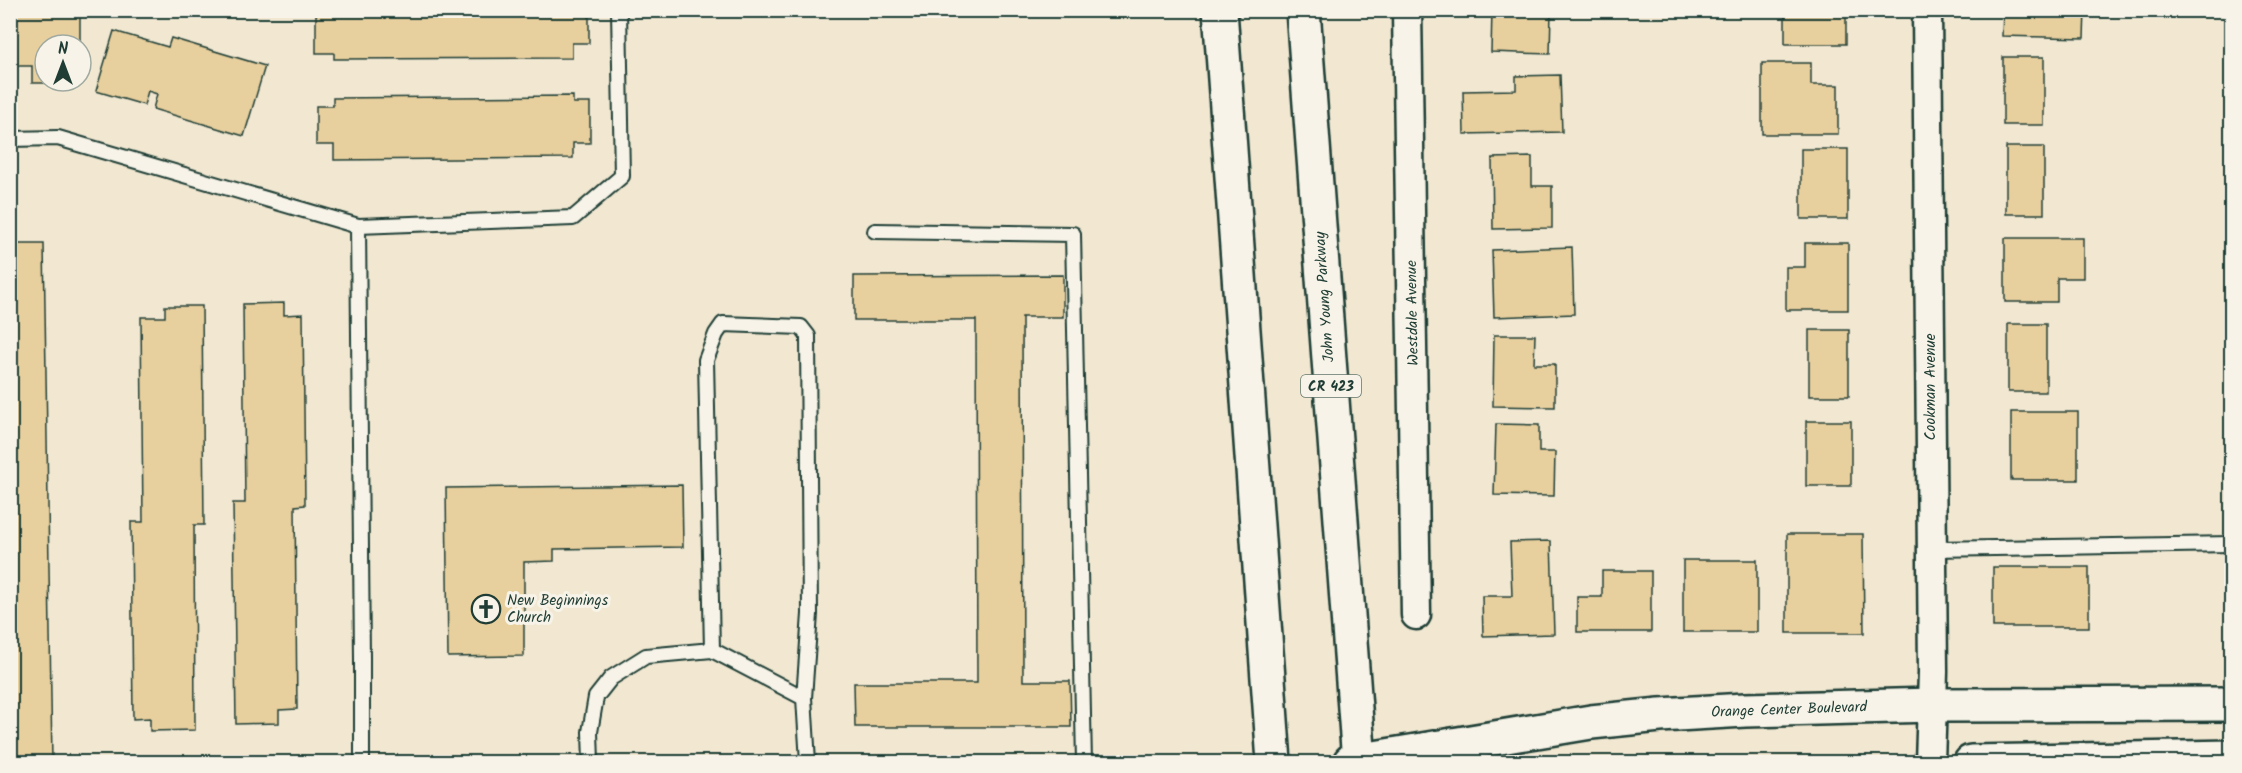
<svg xmlns="http://www.w3.org/2000/svg" width="2242" height="773" viewBox="0 0 2242 773" font-family="Kalam,sans-serif">
  <style>
    .building { fill: #e8cf9e; stroke: #1f3d34; stroke-width: 1.5 }
    .lines { fill: none; stroke-linecap: round; stroke-linejoin: round }
    .service-casing { stroke: #1f3d34; stroke-width: 18 }
    .minor-casing { stroke: #1f3d34; stroke-width: 33 }
    .tertiary-casing { stroke: #1f3d34; stroke-width: 38 }
    .primary-casing { stroke: #1f3d34; stroke-width: 38 }
    .service { stroke: #f7f3e8; stroke-width: 14 }
    .minor { stroke: #f7f3e8; stroke-width: 28 }
    .tertiary { stroke: #f7f3e8; stroke-width: 33 }
    .primary { stroke: #f7f3e8; stroke-width: 33 }
    .labels { text-anchor: middle; stroke-width: 6; stroke-linejoin: round; paint-order: stroke }
    .shield { fill: #f7f3e8; stroke: #60746a; stroke-width: 1.5 }
    .shield-label { font-size: 14px; font-weight: bold; fill: #1f3d34 }
    .street-label { font-size: 15px; fill: #1f3d34; stroke: #f7f3e8 }
    .poi-label { font-size: 15px; fill: #1f3d34; stroke: #f7f3e8; text-anchor: start }
  </style>
  <rect width="100%" height="100%" fill="#f2e8d2"/>
  <filter id="ink" filterUnits="userSpaceOnUse"><feTurbulence type="fractalNoise" baseFrequency=".0167" numOctaves="2"/><feDisplacementMap in="SourceGraphic" scale="12" xChannelSelector="R" yChannelSelector="G"/><feConvolveMatrix kernelMatrix="1 2 1 2 8 2 1 2 1" color-interpolation-filters="sRGB"/></filter>
  <g filter="url(#ink)">
    <!-- building -->
    <path class="building" d="M16,10H80V45H45V81H73V83H32V66H17Z
      M333,10H589V43H572V58L334,59V53H316V14H333Z
      M1492,10H1551L1550,54L1491,52Z
      M1785,10H1846V44H1785Z
      M2003,10H2085L2084,38L2002,36Z
      M114,31L168,47L171,38L265,66L244,136L153,109L157,94L148,91L144,105L96,91Z
      M2003,57H2044V125H2003Z
      M1762,63H1811V85H1838V134H1762Z
      M1560,75L1562,132L1464,134L1463,91L1516,90V76Z
      M573,96V103H590V143H573V158L334,160V145H316V106H333V98Z
      M2006,147H2044V214H2006Z
      M1801,149H1848V219H1801Z
      M1532,157V186H1552V228L1493,229L1492,158Z
      M2005,238H2083V278H2057V302H2005Z
      M1805,243H1848V310H1786V267H1805Z
      M10,244H44L52,762H10Z
      M1572,247L1574,314L1494,317L1492,250Z
      M1063,275V317H1022L1023,681H1070L1071,727H855L854,683H977L976,320H854V276Z
      M284,303V315L303,314L305,505L295,506L297,709L279,710V723L236,724L233,503H245L243,304Z
      M165,306H202L204,525H194L195,730L150,731V718L133,719L131,522H143L141,317H165Z
      M2008,324H2046V392H2008Z
      M1809,330H1849V396H1809Z
      M1494,335H1535L1534,364H1555V407L1493,406Z
      M2226,347H2232V393H2227Z
      M2011,412H2078V480H2011Z
      M1806,421H1851V486H1806Z
      M1496,424L1539,425V452H1555L1554,496L1494,495Z
      M682,485L683,547L554,549V561L524,562V656L448,657L446,488Z
      M1787,534H1863L1864,633H1787Z
      M1551,541L1554,634L1483,636L1482,596H1512L1510,542Z
      M1683,560H1757V632H1683Z
      M1993,567H2089V627H1993Z
      M1602,571H1651V632H1577V597H1602Z"/>
    <g class="lines">
      <!-- service casing -->
      <g class="service-casing">
        <path id="service" d="M10,139L58,138L358,226L573,218L622,176L619,10
          M358,226L362,657V762
          M875,231L1073,234L1084,762
          M1932,549L2232,544
          M712,650L804,698
          M591,762L590,732L596,697L611,678L646,656L712,650L706,360L716,334L723,324L801,327L808,336L810,614L804,698L808,762"/>
      </g>
      <!-- minor casing -->
      <g class="minor-casing">
        <path id="minor" d="M1407,10L1416,615
          M1927,10L1933,672L1930,762"/>
      </g>
      <!-- tertiary casing -->
      <g class="tertiary-casing">
        <path id="tertiary" d="M1350,762L1591,722L1660,715L1745,710L1933,705L2232,704
          M1971,762L2232,757"/>
      </g>
      <!-- primary casing -->
      <g class="primary-casing">
        <path id="primary" d="M1220,10L1274,762
          M1303,10L1359,762"/>
      </g>
      <!-- service -->
      <use href="#service" class="service"/>
      <!-- minor -->
      <use href="#minor" class="minor"/>
      <!-- tertiary -->
      <use href="#tertiary" class="tertiary"/>
      <!-- primary -->
      <use href="#primary" class="primary"/>
    </g>
  </g>
  <!-- icons -->
  <defs>
    <g id="church-ring" transform="scale(1.5)"><circle r="9.5" fill="#f7f3e8" stroke="#1f3d34" stroke-width="1.5"/><path d="M-1.2-6h2.4v3.5h3.3v2.4h-3.3V6h-2.4V-.1h-3.3v-2.4h3.3Z" fill="#1f3d34"/></g>
  </defs>
  <g fill-rule="evenodd">
    <use href="#church-ring" x="486" y="609"/>
  </g>
  <g class="labels">
    <!-- shield labels -->
    <rect class="shield" x="1301" y="375" width="60" height="22" rx="4.5"/>
    <g class="shield-label">
      <text x="1331" y="391">CR 423</text>
    </g>
    <!-- street labels -->
    <g class="street-label">
      <text transform="translate(1324 297) rotate(-94)" y="5">John Young Parkway</text>
      <text transform="translate(1412 313) rotate(-91)" y="5">Westdale Avenue</text>
      <text transform="translate(1930 387) rotate(-90)" y="5">Cookman Avenue</text>
      <text transform="translate(1789 709) rotate(-2)" y="5">Orange Center Boulevard</text>
    </g>
    <!-- poi labels -->
    <g class="poi-label">
      <text x="507" y="605">New Beginnings<tspan x="507" dy="17">Church</tspan></text>
    </g>
  </g>
  <!-- margin -->
  <rect width="2242" height="773" fill="none" stroke="#f7f3e8" stroke-width="36"/>
  <rect x="18" y="18" width="2206" height="737" fill="none" stroke="#1f3d34" stroke-width="2" filter="url(#ink)"/>
  <!-- north arrow -->
  <g transform="translate(63 63)"><circle r="28" fill="#f7f3e8" stroke="#a1aaa0" stroke-width="1.5"/>
  <path d="M0-4.5L10 22L0 15L-10 22Z" fill="#1f3d34"/>
  <text y="-9" font-size="16" font-weight="bold" text-anchor="middle" fill="#1f3d34">N</text>
  </g>
</svg>
